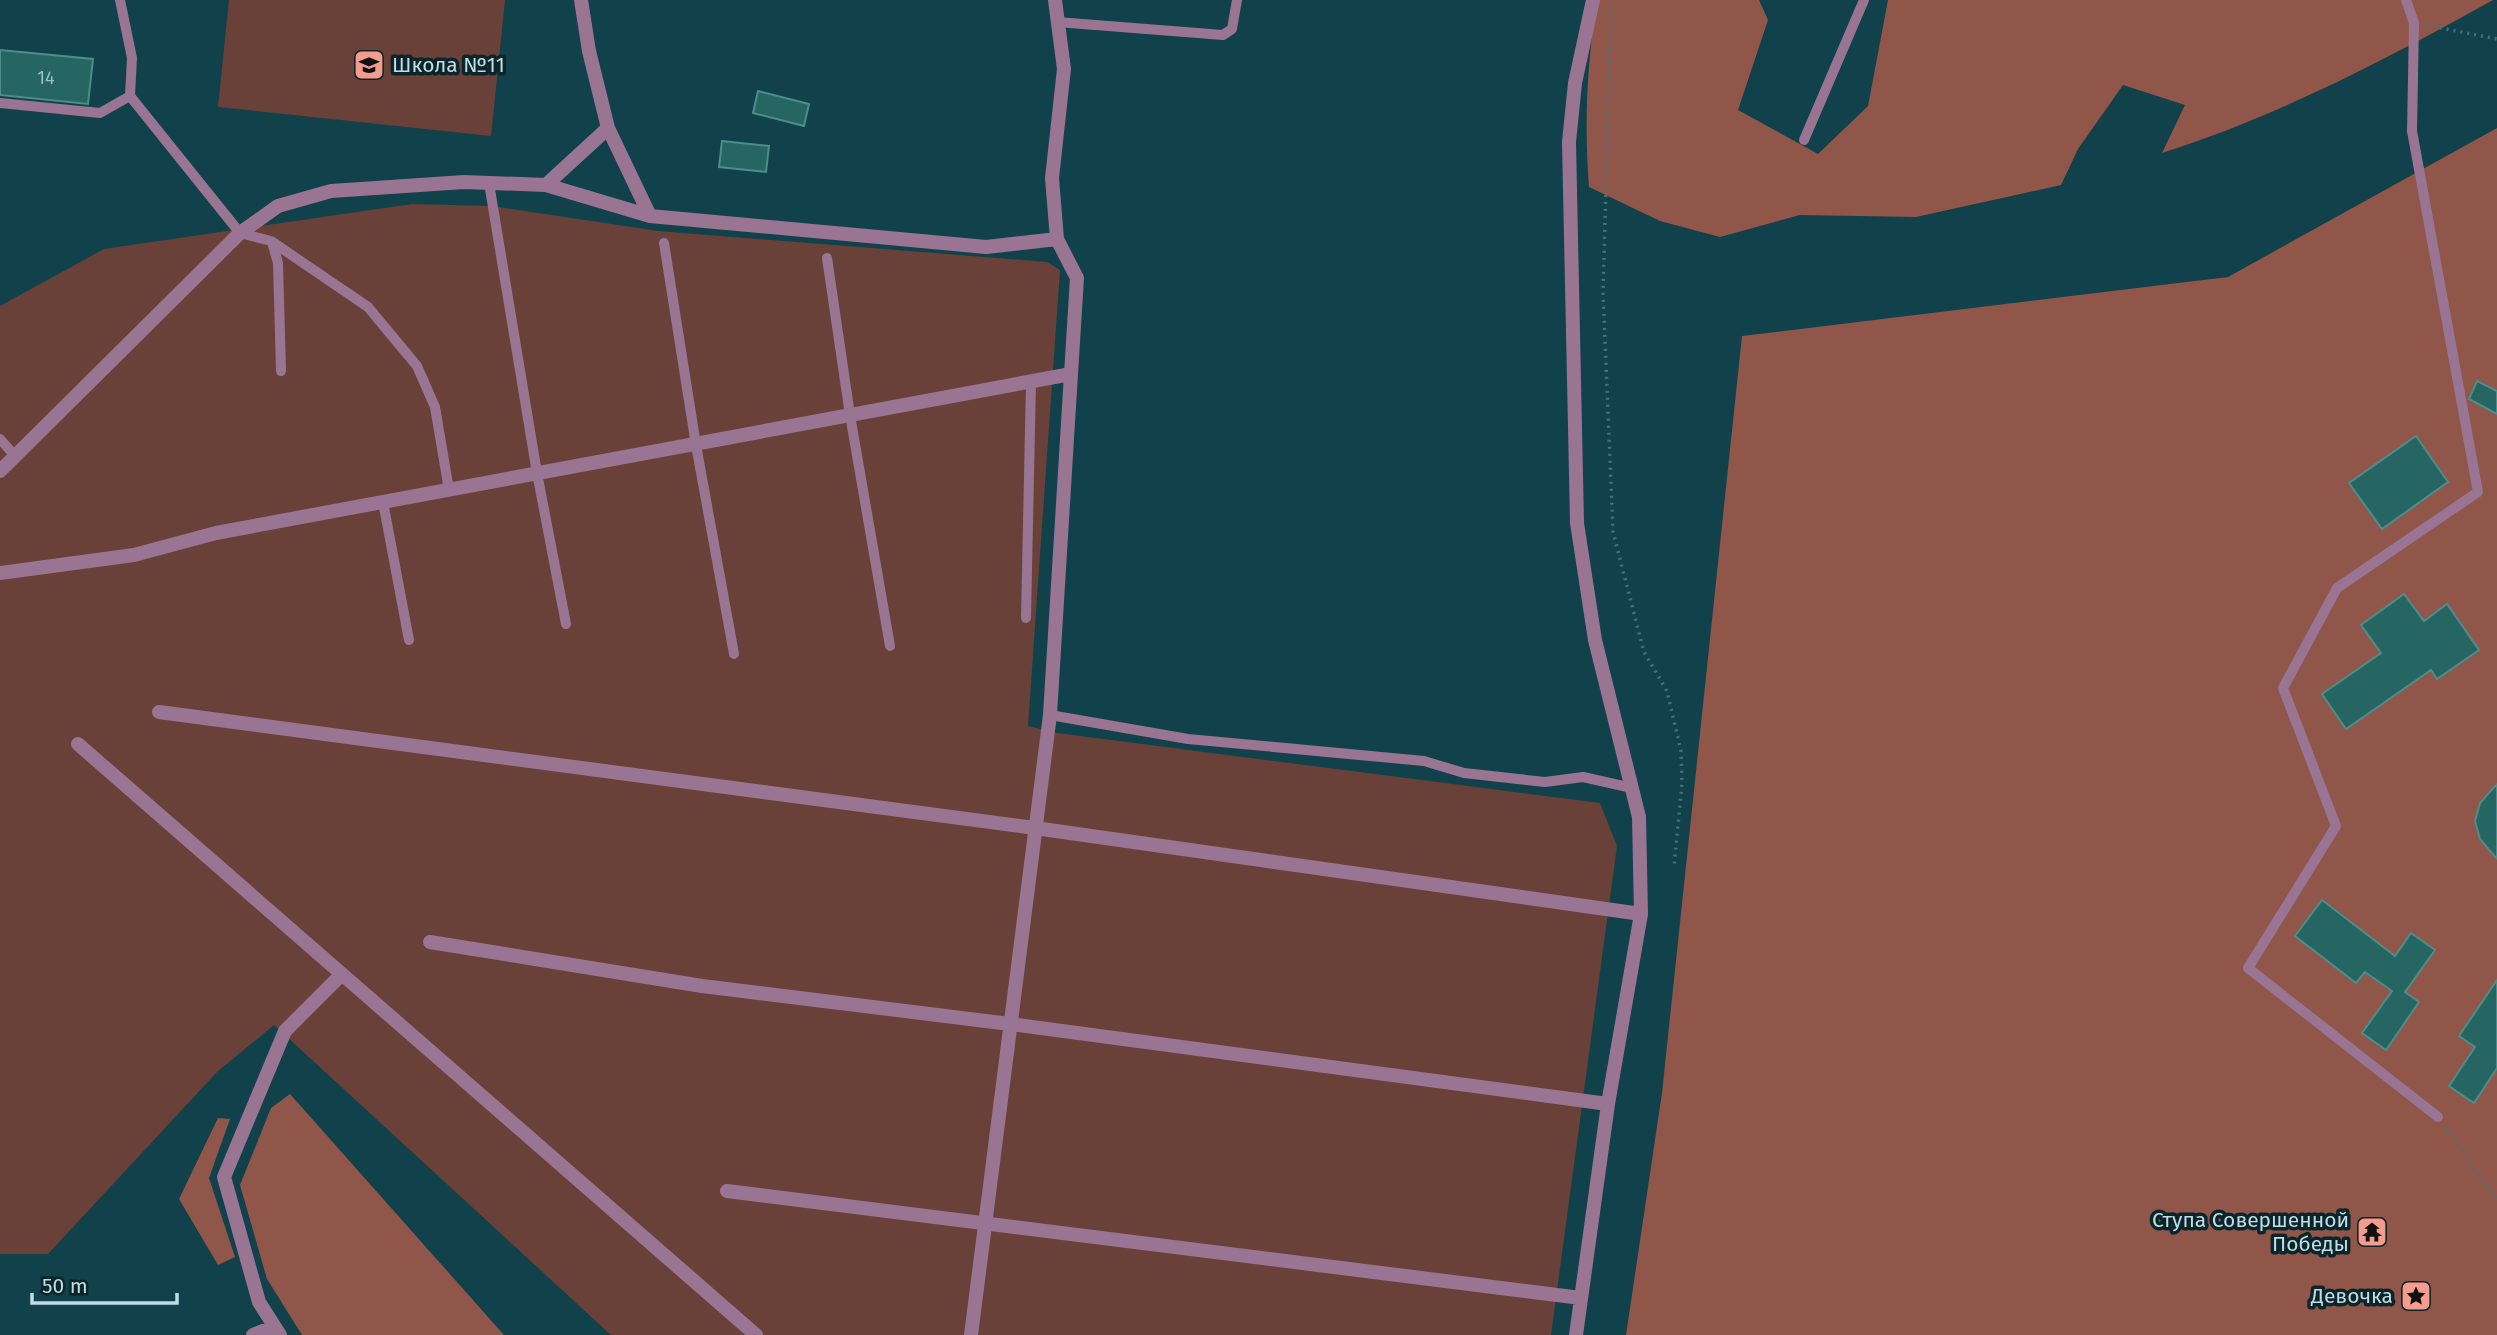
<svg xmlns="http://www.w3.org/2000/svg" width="2497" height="1335" viewBox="0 0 2497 1335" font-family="'Fira Sans',sans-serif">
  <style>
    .green { fill: #6a4139 }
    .forest { fill: #90564a }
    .building { fill: #256562; stroke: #4e8d8a; stroke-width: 2 }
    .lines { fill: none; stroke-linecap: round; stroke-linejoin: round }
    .path { stroke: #477179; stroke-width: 3.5; stroke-dasharray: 2 5; stroke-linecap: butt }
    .service { stroke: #997493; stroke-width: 10 }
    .minor { stroke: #997493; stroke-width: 14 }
    .labels { text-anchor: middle; stroke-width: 7; stroke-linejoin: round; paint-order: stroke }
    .number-label { font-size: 18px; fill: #98bfc3 }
    .poi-label { font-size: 21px; fill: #bfdde3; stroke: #0c252a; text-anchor: end }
  </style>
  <rect width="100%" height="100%" fill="#11414a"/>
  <!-- green -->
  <path class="green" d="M229,0H505L491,136L218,107Z
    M412,204L491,206L658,231L1047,262L1060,270L1028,726L1057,733L1600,803L1617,846L1551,1335H611L274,1025L217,1072L48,1254H0V306L104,249Z"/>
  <!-- forest -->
  <path class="forest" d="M1597,0H1759L1768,20L1738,110L1818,154L1868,106L1888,0H2493C2387,59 2278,116 2162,153L2185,105L2123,85L2078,149L2061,185L1916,217L1800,215L1720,237L1660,221L1589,187C1584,124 1587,63 1597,0Z
    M2497,128V1335H1626L1662,1093L1742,336L2228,277Z
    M290,1094L504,1335H302L267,1279L240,1185L271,1108Z
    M218,1118L230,1119L209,1178L235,1257L218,1265L179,1199Z"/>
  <!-- building -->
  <path class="building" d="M0,50L93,59L88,104L0,95Z
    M758,91L809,104L804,126L753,113Z
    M722,141L769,146L766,172L719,167Z
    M2477,381L2497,391V414L2469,399Z
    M2416,436L2448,482L2382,529L2349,483Z
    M2404,594L2424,621L2447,604L2479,650L2437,679L2431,670L2346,729L2322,694L2381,653L2361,625Z
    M2497,784V859L2480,839L2475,821L2480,803Z
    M2322,900L2395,956L2411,933L2435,950L2405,992L2419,1002L2386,1050L2362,1033L2392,991L2365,972L2356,983L2295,936Z
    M2497,980V1068L2474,1103L2449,1086L2475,1047L2459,1036Z"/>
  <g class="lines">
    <!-- path -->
    <path class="path" d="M1611,6L1603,292L1613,532L1644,652L1667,691L1681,751L1682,783L1674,867
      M2426,25L2497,39
      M2446,1127L2497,1200"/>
    <!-- service -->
    <path class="service" d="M2406,0L2414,23L2412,131L2478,492L2337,588L2283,688L2336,826L2248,968L2438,1117
      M1057,22L1223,35L1232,29L1237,0
      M130,96L240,233L271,241L368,307L417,366L435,407L449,490
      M0,103L100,113L130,96L132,58L120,0
      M1804,140L1864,0
      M489,183L537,473L566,624
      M272,242L278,263L281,371
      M664,243L696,445L734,654
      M827,258L850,415L890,646
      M0,439L15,456
      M383,502L409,640
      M1026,618L1031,382
      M1050,715L1188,739L1424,761L1464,773L1545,782L1583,777L1632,788"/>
    <!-- minor -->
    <path class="minor" d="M581,0L589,51L608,128L650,216
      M546,185L608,128
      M0,471L240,233L278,206L331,191L464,182L546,185L650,216L986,247L1057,239
      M0,573L134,555L216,533L1071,374
      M159,712L1035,828L1641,914
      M78,744L756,1335
      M430,942L702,986L1010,1024L1608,1104
      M727,1191L1581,1298
      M253,1335L273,1327
      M280,1335L259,1302L224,1177L285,1031L342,974
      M971,1335L1050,715L1071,374L1077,278L1057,239L1052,178L1064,69L1055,0
      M1576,1335L1608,1104L1641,914L1639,817L1595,640L1577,523L1569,142L1575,83L1593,0"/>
  </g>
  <!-- icons -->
  <defs>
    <g id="school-square" transform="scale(1.575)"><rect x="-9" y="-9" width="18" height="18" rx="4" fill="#f49d8c" stroke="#0c252a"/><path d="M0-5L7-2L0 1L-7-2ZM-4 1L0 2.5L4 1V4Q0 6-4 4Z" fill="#111"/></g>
    <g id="temple-square" transform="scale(1.575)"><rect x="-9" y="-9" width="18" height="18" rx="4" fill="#f49d8c" stroke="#0c252a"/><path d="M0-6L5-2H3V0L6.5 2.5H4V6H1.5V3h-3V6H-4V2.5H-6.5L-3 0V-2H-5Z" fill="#111"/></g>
    <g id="sight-square" transform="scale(1.575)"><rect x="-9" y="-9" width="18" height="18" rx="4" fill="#f49d8c" stroke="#0c252a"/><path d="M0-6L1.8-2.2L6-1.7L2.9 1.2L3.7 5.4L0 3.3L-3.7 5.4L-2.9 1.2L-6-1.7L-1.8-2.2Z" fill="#111"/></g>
  </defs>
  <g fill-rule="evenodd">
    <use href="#school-square" x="369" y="65"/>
    <use href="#temple-square" x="2372" y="1232"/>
    <use href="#sight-square" x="2416" y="1296"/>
  </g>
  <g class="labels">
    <!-- number labels -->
    <g class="number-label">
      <text x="46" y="84">14</text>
    </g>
    <!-- poi labels -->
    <g class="poi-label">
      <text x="392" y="72" text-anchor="start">Школа №11</text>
      <text x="2349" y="1227">Ступа Совершенной<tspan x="2349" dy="24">Победы</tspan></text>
      <text x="2393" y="1303">Девочка</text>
    </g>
  </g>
  <!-- scale -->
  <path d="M32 1293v10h145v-10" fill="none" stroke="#bfdde3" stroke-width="3.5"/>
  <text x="42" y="1293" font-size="21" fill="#bfdde3" stroke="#0c252a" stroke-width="5" paint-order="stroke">50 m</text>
</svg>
